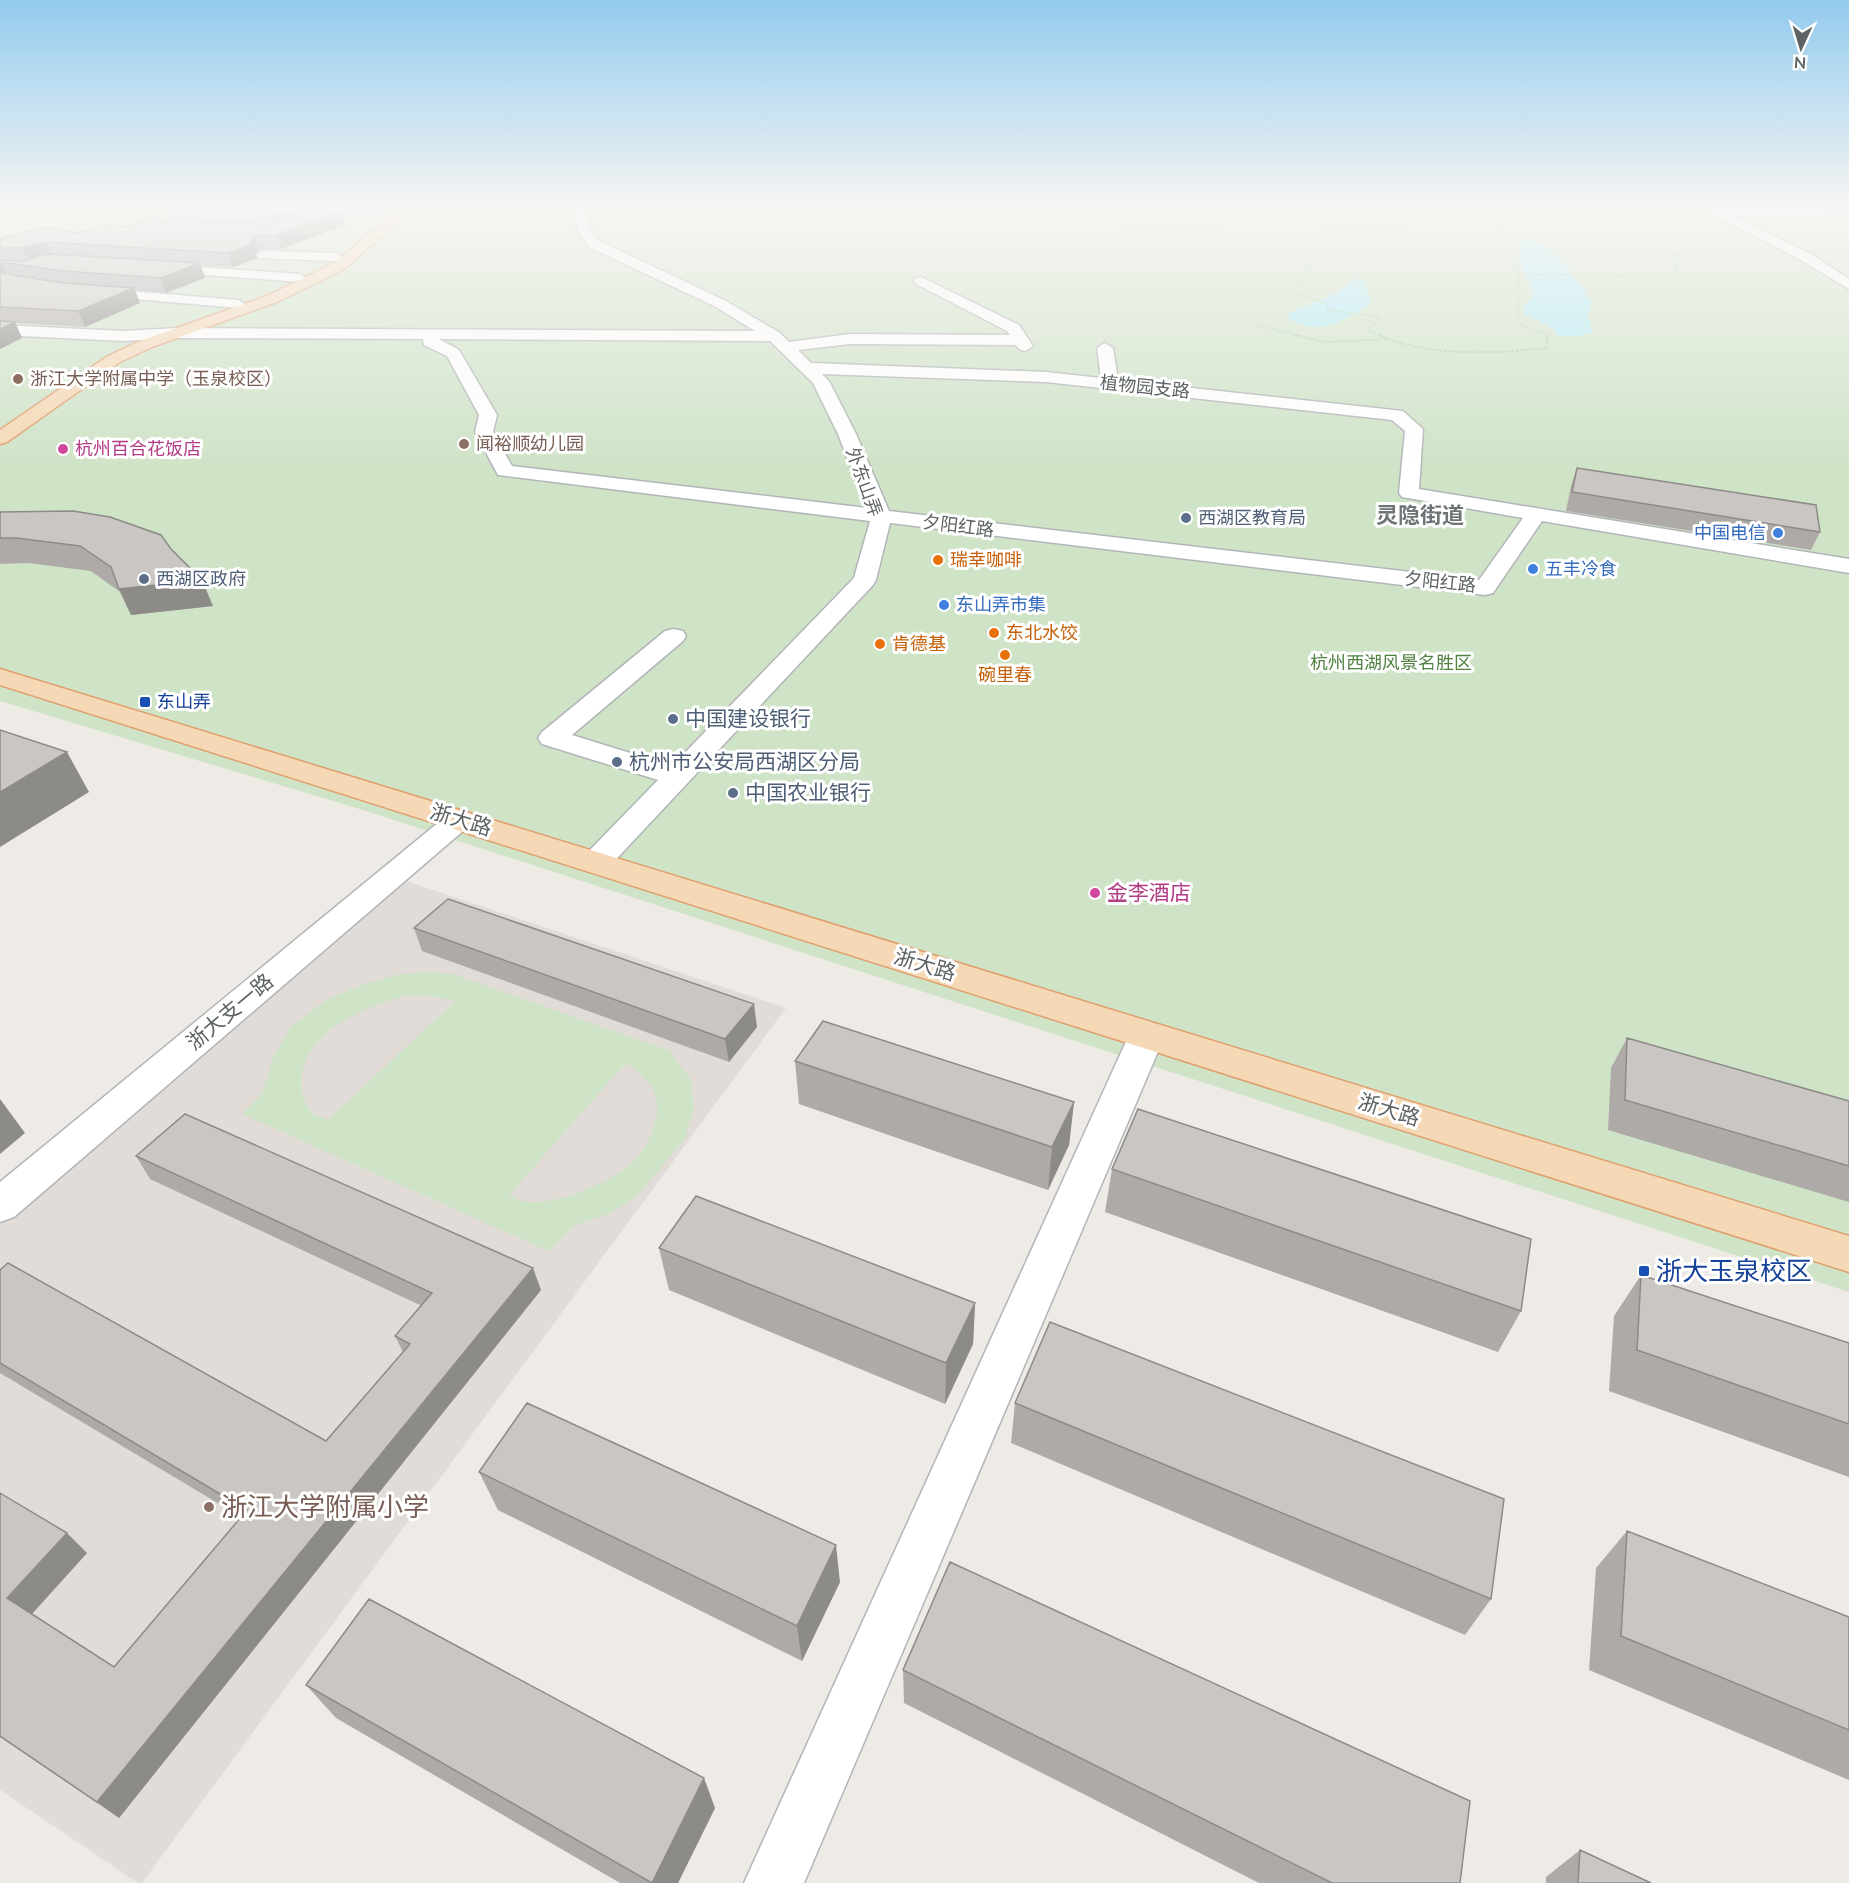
<svg xmlns="http://www.w3.org/2000/svg" width="1849" height="1883" viewBox="0 0 1849 1883" font-family="Mulish,'Noto Sans SC',sans-serif">
  <style>
    .education { fill: #e1dcd8 }
    .green { fill: #cfe3c7; fill-rule: evenodd }
    .water { fill: #b1ebf5 }
    .lines { fill: none; stroke-linecap: round; stroke-linejoin: round }
    .minor-casing { stroke: #b2b5b7; stroke-width: 3 }
    .major-casing { stroke: #e09f6e; stroke-width: 3 }
    .path-far1 { stroke: #abd1aa; stroke-width: 1.5; stroke-dasharray: 2 1.5; stroke-linecap: butt }
    .path { stroke: #abd1aa; stroke-width: 2; stroke-dasharray: 3 1.5; stroke-linecap: butt }
    .minor { fill: #fff; fill-rule: evenodd }
    .major { fill: #f5d8b5; fill-rule: evenodd }
    .wall { fill: #aeaaa8 }
    .shaded-wall { fill: #8d8b88 }
    .building { fill: #cac6c3; stroke: #8d8b88; stroke-width: 1.5 }
    .education-dot { fill: #8d6e63; stroke: #fff; stroke-width: 2 }
    .hotel-dot { fill: #d1479c; stroke: #fff; stroke-width: 2 }
    .service-dot { fill: #5c6f8a; stroke: #fff; stroke-width: 2 }
    .shop-dot { fill: #3f7fe0; stroke: #fff; stroke-width: 2 }
    .food-dot { fill: #e8710a; stroke: #fff; stroke-width: 2 }
    .transit-dot { fill: #1a4fb4; stroke: #fff; stroke-width: 2 }
    .labels { text-anchor: middle; stroke-width: 6; stroke-linejoin: round; paint-order: stroke }
    .far-education-label { font-size: 18px; fill: #785e54; stroke: #fff; text-anchor: start }
    .far-street-label { font-size: 18px; fill: #5e6365; stroke: #fff }
    .far-hotel-label { font-size: 18px; fill: #b23c85; stroke: #fff; text-anchor: start }
    .far-service-label { font-size: 18px; fill: #4e5e75; stroke: #fff; text-anchor: start }
    .far-shop-label { font-size: 18px; fill: #366cbe; stroke: #fff; text-anchor: start }
    .far-food-label { font-size: 18px; fill: #c56008; stroke: #fff; text-anchor: start }
    .far-park-label { font-size: 18px; fill: #518141; stroke: #fff }
    .far-transit-label { font-size: 18px; fill: #164399; stroke: #fff; text-anchor: start }
    .service-label { font-size: 21px; fill: #4e5e75; stroke: #fff; text-anchor: start }
    .street-label { font-size: 21px; fill: #5e6365; stroke: #fff }
    .hotel-label { font-size: 21px; fill: #b23c85; stroke: #fff; text-anchor: start }
    .far-district-label { font-size: 22px; font-weight: bold; fill: #6f7577; stroke: #fff }
    .near-transit-label { font-size: 26px; fill: #164399; stroke: #fff; text-anchor: start }
    .near-education-label { font-size: 26px; fill: #785e54; stroke: #fff; text-anchor: start }
  </style>
  <rect width="100%" height="100%" fill="#eeebe7"/>
  <!-- education -->
  <path class="education" d="M406,881L786,1008L142,1883H138L0,1790V1224Z"/>
  <!-- green -->
  <path class="green" d="M0,205H1849V1292L363,810L0,701Z
    M424,972L453,974L670,1051L691,1080L694,1108L684,1140L636,1197L608,1214L574,1226L548,1251L242,1114L262,1094L273,1057L292,1025L330,998L362,985L396,975ZM404,996H430L455,1001L328,1120L312,1113C308,1106 303,1099 302,1092C294,1035 360,1009 404,996ZM625,1064C634,1066 640,1074 646,1080C657,1091 660,1109 655,1123C650,1139 643,1154 629,1166C607,1184 550,1208 522,1201C518,1200 513,1197 509,1195Z"/>
  <!-- water -->
  <path class="water" d="M1524,239C1549,238 1580,283 1592,303L1588,318L1593,332L1579,336H1557L1554,329L1523,313V308L1533,296L1531,286L1521,268L1520,240Z
    M1356,279L1364,280L1371,304L1369,306C1341,321 1319,338 1288,318V314L1336,293Z"/>
  <g class="lines">
    <!-- minor casing -->
    <g class="minor-casing">
      <path id="minor" d="M240,205L330,207L393,205L399,209L393,213L330,215L245,211L241,210Z
        M577,205H589C583,218 591,231 599,241L724,300L780,333L789,342L850,334L1010,335L1007,331L916,284L914,281L916,278L921,277L1019,325L1033,346L1025,351L1019,349L1016,345L850,344L798,350L811,363L1046,372L1101,378L1097,348L1105,343L1113,348L1118,380L1403,411L1423,429L1419,489L1849,559V573L1542,521L1493,593L1485,595L890,523L876,580L873,585L607,869L596,872L585,869L581,862L585,855L658,780L542,744L538,738L542,732L665,631L674,629L683,631L686,636L683,641L572,735L672,766L854,578L870,521L498,475L475,432L479,415L447,356L424,345L423,339L178,338L123,341L0,335V325L123,331L178,328L755,331L714,306L589,247C581,235 569,220 577,205ZM439,339L770,341L813,383L838,434L867,508L512,466L493,432L497,415L459,350ZM822,374L1046,382L1392,420L1405,431L1399,493L1402,497L1523,518L1479,580L889,511L856,434L829,381Z
        M1695,205H1711L1719,209L1724,207L1849,211V219L1731,215L1811,254L1849,279V289L1801,260Z
        M264,251L335,253L342,257L335,261L259,258L257,255L259,252Z
        M158,264L300,274L307,278L300,282L153,271L151,268L153,265Z
        M94,288L238,300L245,304L238,308L89,295L87,292L89,289Z
        M460,810L470,813L475,819L470,825L14,1217L0,1222V1182L450,813Z
        M1147,1022L1160,1026L1165,1035L804,1883H744L1129,1035L1134,1026Z"/>
    </g>
    <!-- major casing -->
    <g class="major-casing">
      <path id="major" d="M404,205H418L344,269L277,302L152,347L120,362L7,442L0,444V430L108,356L140,341L267,296L334,263Z
        M0,669L1849,1236V1272L0,685Z"/>
    </g>
    <!-- path-far1 -->
    <path class="path-far1" d="M870,205L824,210V214L833,217H930L934,215V205
      M1041,205L1045,208L1078,212L1075,216L1089,221L1214,231L1252,205
      M1270,205L1346,231
      M1428,205L1443,209
      M1593,205L1676,209
      M1443,209L1492,222L1514,239L1518,274V323L1547,334V336
      M1443,209L1475,205
      M934,215L999,222L1014,220L1030,205
      M1518,274L1671,277L1676,272L1673,255L1700,252L1745,254
      M1255,325L1301,336
      M1382,336L1368,330L1379,319L1375,316L1328,310L1327,304L1289,291L1313,274L1305,249C1319,243 1334,234 1348,232C1386,226 1407,228 1443,209"/>
    <!-- path -->
    <path class="path" d="M1295,335L1326,342L1387,339
      M1378,335C1430,357 1492,354 1547,348V335"/>
    <!-- minor -->
    <use href="#minor" class="minor"/>
    <!-- major -->
    <use href="#major" class="major"/>
  </g>
  <!-- wall -->
  <path class="wall" d="M165,205H290L293,215L319,205H326L327,211L342,212L345,225L281,249L259,250L255,254L257,258L233,267L200,265L205,278L166,293L135,290L140,303L85,327L15,323L22,338L0,349V239L78,233L130,227L162,221H171Z
    M1577,468L1820,532L1811,550L1566,511L1571,486Z
    M73,511L213,606L131,615L120,592L91,571L28,563L0,564V512Z
    M414,928L757,1027L729,1062L422,951Z
    M1627,1038L1849,1101V1202L1608,1130L1611,1068Z
    M795,1061L1074,1102L1069,1145L1048,1190L799,1104Z
    M136,1156L541,1290L119,1818L0,1737V1493L87,1553L32,1614L114,1667L241,1517L0,1373V1270L326,1441L403,1352L395,1336L422,1306L150,1179Z
    M1112,1169L1521,1311L1498,1352L1105,1212Z
    M659,1248L975,1303L973,1344L945,1404L669,1290Z
    M1641,1275L1849,1343V1477L1609,1391L1614,1316Z
    M1015,1403L1491,1599L1465,1635L1011,1443Z
    M479,1472L840,1582L802,1661L498,1510Z
    M1627,1531L1849,1617V1780L1589,1670L1596,1568Z
    M903,1670L1460,1883H1259L904,1703Z
    M306,1685L715,1808L678,1883H620L336,1718Z
    M1580,1850L1651,1883H1546V1877Z"/>
  <!-- shaded-wall -->
  <path class="shaded-wall" d="M269,205H290L293,215L275,226Z
    M323,205H326L329,216L342,212L345,225L281,249L277,235Z
    M254,236L259,250L255,254L251,240Z
    M46,242L52,256L29,263L23,248Z
    M252,244L257,258L233,267L228,253Z
    M1,261L7,276L0,280V262Z
    M200,263L205,278L166,293L161,278Z
    M134,288L140,303L85,327L78,311Z
    M15,322L22,338L0,349V329Z
    M202,580L213,606L131,615L119,589Z
    M67,752L89,792L0,847V792Z
    M754,1004L757,1027L729,1062L725,1039Z
    M0,1099L25,1133L0,1154Z
    M1074,1102L1069,1145L1048,1190L1052,1147Z
    M533,1268L541,1290L119,1818L97,1802Z
    M975,1303L973,1344L945,1404L946,1363Z
    M67,1533L87,1553L29,1617L7,1598Z
    M836,1545L840,1582L802,1661L797,1626Z
    M704,1778L715,1808L678,1883H652Z"/>
  <!-- building -->
  <path class="building" d="M319,205H323L314,210L342,212L277,235L254,236L251,240L252,244L228,253L46,242L23,248H0V239L45,227L78,233L105,225L130,227L154,215L162,221L274,225L308,207Z
    M47,254L200,263L161,278L63,271L0,262V260L24,261Z
    M0,273L63,283L134,288L78,311L0,307Z
    M0,321L15,322L0,329Z
    M1577,468L1816,505L1820,532L1572,492Z
    M73,511L110,517L161,535L171,549L202,580L119,589L111,567L80,546L16,538H0V512Z
    M0,730L67,752L0,792Z
    M448,899L754,1004L725,1039L414,928Z
    M823,1021L1074,1102L1052,1147L795,1061Z
    M1627,1038L1849,1101V1166L1625,1100Z
    M1138,1109L1531,1239L1521,1311L1112,1169Z
    M185,1114L533,1268L97,1802L0,1736V1493L67,1533L7,1598L114,1667L247,1510L0,1363V1270L8,1263L326,1441L410,1344L395,1336L432,1293L136,1156Z
    M696,1196L975,1303L946,1363L659,1248Z
    M1641,1275L1849,1343V1424L1637,1350Z
    M1050,1322L1504,1499L1491,1599L1015,1403Z
    M527,1403L836,1545L797,1626L479,1472Z
    M1627,1531L1849,1617V1730L1621,1636Z
    M950,1562L1470,1801L1460,1883H1332L903,1670Z
    M369,1599L704,1778L652,1883L306,1685Z
    M1580,1850L1651,1883H1578Z"/>
  <!-- sky -->
  <linearGradient id="sky" x2="0" y2="1"><stop stop-color="#92caed"/><stop offset="0.44" stop-color="#f7f6f4"/><stop offset="1" stop-color="#f7f6f4" stop-opacity="0"/></linearGradient>
  <rect width="1849" height="469" fill="url(#sky)"/>
  <!-- markers -->
  <g class="education-dot">
    <circle cx="18" cy="379" r="6"/>
    <circle cx="464" cy="444" r="6"/>
    <circle cx="209" cy="1507" r="6"/>
  </g>
  <g class="hotel-dot">
    <circle cx="63" cy="449" r="6"/>
    <circle cx="1095" cy="893" r="6"/>
  </g>
  <g class="service-dot">
    <circle cx="1186" cy="518" r="6"/>
    <circle cx="144" cy="579" r="6"/>
    <circle cx="673" cy="719" r="6"/>
    <circle cx="617" cy="762" r="6"/>
    <circle cx="733" cy="793" r="6"/>
  </g>
  <g class="shop-dot">
    <circle cx="1778" cy="533" r="6"/>
    <circle cx="1533" cy="569" r="6"/>
    <circle cx="944" cy="605" r="6"/>
  </g>
  <g class="food-dot">
    <circle cx="938" cy="560" r="6"/>
    <circle cx="994" cy="633" r="6"/>
    <circle cx="880" cy="644" r="6"/>
    <circle cx="1005" cy="655" r="6"/>
  </g>
  <g class="transit-dot">
    <rect x="139" y="696" width="12" height="12" rx="3"/>
    <rect x="1638" y="1265" width="12" height="12" rx="3"/>
  </g>
  <g class="labels">
    <!-- far-education labels -->
    <g class="far-education-label">
      <text x="30" y="385">浙江大学附属中学（玉泉校区）</text>
      <text x="476" y="450">闻裕顺幼儿园</text>
    </g>
    <!-- far-street labels -->
    <g class="far-street-label">
      <text transform="translate(1145 387) rotate(6)" y="6">植物园支路</text>
      <text transform="translate(864 482) rotate(70)" y="6">外东山弄</text>
      <text transform="translate(958 526) rotate(7)" y="6">夕阳红路</text>
      <text transform="translate(1440 582) rotate(6)" y="6">夕阳红路</text>
    </g>
    <!-- far-hotel labels -->
    <g class="far-hotel-label">
      <text x="75" y="455">杭州百合花饭店</text>
    </g>
    <!-- far-service labels -->
    <g class="far-service-label">
      <text x="1198" y="524">西湖区教育局</text>
      <text x="156" y="585">西湖区政府</text>
    </g>
    <!-- far-shop labels -->
    <g class="far-shop-label">
      <text x="1766" y="539" text-anchor="end">中国电信</text>
      <text x="1545" y="575">五丰冷食</text>
      <text x="956" y="611">东山弄市集</text>
    </g>
    <!-- far-food labels -->
    <g class="far-food-label">
      <text x="950" y="566">瑞幸咖啡</text>
      <text x="1006" y="639">东北水饺</text>
      <text x="892" y="650">肯德基</text>
      <text x="1005" y="681" text-anchor="middle">碗里春</text>
    </g>
    <!-- far-park labels -->
    <g class="far-park-label">
      <text x="1391" y="669">杭州西湖风景名胜区</text>
    </g>
    <!-- far-transit labels -->
    <g class="far-transit-label">
      <text x="157" y="708">东山弄</text>
    </g>
    <!-- service labels -->
    <g class="service-label">
      <text x="685" y="726">中国建设银行</text>
      <text x="629" y="769">杭州市公安局西湖区分局</text>
      <text x="745" y="800">中国农业银行</text>
    </g>
    <!-- street labels -->
    <g class="street-label">
      <text transform="translate(461 820) rotate(17)" y="7">浙大路</text>
      <text transform="translate(925 965) rotate(17)" y="7">浙大路</text>
      <text transform="translate(230 1012) rotate(-40)" y="7">浙大支一路</text>
      <text transform="translate(1389 1110) rotate(17)" y="7">浙大路</text>
    </g>
    <!-- hotel labels -->
    <g class="hotel-label">
      <text x="1107" y="900">金李酒店</text>
    </g>
    <!-- far-district labels -->
    <g class="far-district-label">
      <text x="1420" y="523">灵隐街道</text>
    </g>
    <!-- near-transit labels -->
    <g class="near-transit-label">
      <text x="1656" y="1280">浙大玉泉校区</text>
    </g>
    <!-- near-education labels -->
    <g class="near-education-label">
      <text x="221" y="1516">浙江大学附属小学</text>
    </g>
  </g>
  <!-- north arrow -->
  <g transform="translate(1801 48) rotate(184)" stroke="#ffffff" stroke-width="4.5" paint-order="stroke">
  <path d="M0-4.5L10 22L0 15L-10 22Z" fill="#5e6365"/>
  <text y="-9" font-size="16" font-weight="bold" text-anchor="middle" fill="#5e6365">N</text>
  </g>
</svg>
